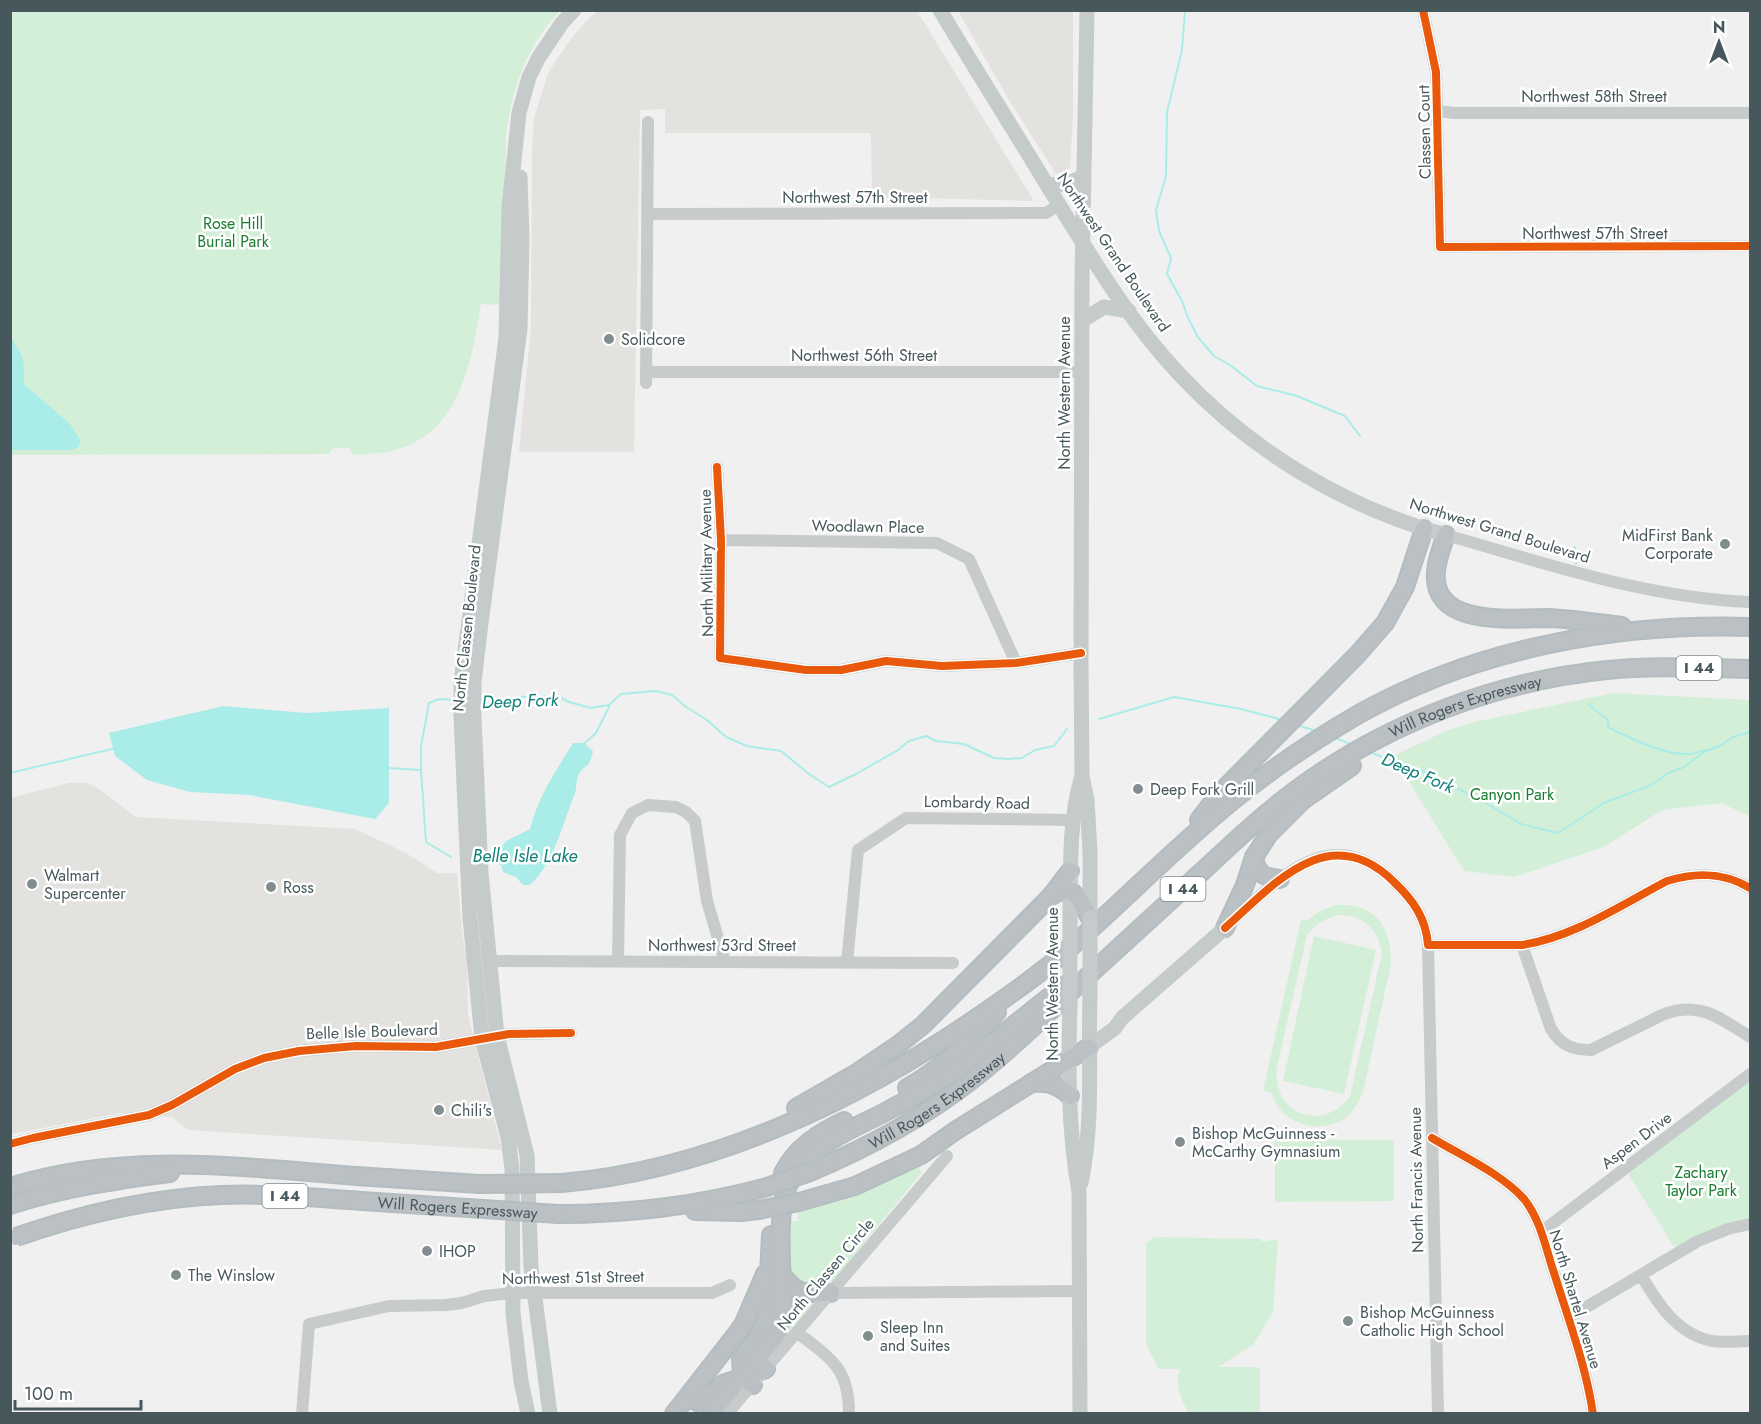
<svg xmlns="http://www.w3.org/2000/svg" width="1761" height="1424" viewBox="0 0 1761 1424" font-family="Jost,sans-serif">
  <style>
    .commercial { fill: #e4e2de }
    .green { fill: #d4efd7; fill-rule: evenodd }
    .water { fill: #aaece7 }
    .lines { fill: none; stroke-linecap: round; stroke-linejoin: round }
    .stream { stroke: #aaece7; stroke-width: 2 }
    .highway-casing { stroke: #b5bcbf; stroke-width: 20 }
    .minor { stroke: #c7cbcb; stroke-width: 12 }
    .major { stroke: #c5cacb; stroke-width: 15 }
    .highway { stroke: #bac0c3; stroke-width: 16 }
    .highway-bridge-casing { stroke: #b5bcbf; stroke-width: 20; stroke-linecap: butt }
    .major-bridge { stroke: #c5cacb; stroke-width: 15 }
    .highway-bridge { stroke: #bac0c3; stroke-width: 16 }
    .cycleway-casing { stroke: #fff; stroke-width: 11 }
    .cycleway { stroke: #e8590c; stroke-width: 8 }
    .poi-dot { fill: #828d90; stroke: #fff; stroke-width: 2 }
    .labels { text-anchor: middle; stroke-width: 5; stroke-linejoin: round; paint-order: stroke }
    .shield { fill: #fff; stroke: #7e8a8d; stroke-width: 1.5 }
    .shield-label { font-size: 15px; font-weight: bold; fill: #47585c }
    .street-label { font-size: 16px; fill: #47585c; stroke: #fff }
    .park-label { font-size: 16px; fill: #197c2f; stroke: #fff }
    .poi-label { font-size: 16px; fill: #47585c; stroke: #fff; text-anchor: start }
    .water-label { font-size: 18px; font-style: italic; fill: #108179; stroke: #fff }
  </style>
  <rect width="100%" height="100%" fill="#f0f0f0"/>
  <!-- commercial -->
  <path class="commercial" d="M599,10L917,11L1034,201L872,197L871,133H665V109L640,110L634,452H519L531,327L532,146L534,118L548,73L567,44L586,21Z
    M958,11H1073V114L1070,169L1056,174L1009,100Z
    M69,783H87L99,789L136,817L355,829L406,853L437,873H457L463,939L467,960L468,1015L502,1150L188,1130L172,1117L121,1113L11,1134L10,798Z"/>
  <!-- green -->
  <path class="green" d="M10,11H560C527,45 511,90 506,137L503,305L481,304C473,355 462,424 407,446C390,453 372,454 353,455L349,448H333L329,454L11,455Z
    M1613,693L1750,700V816L1721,803L1662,810L1604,847L1515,877L1464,871L1393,756L1448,730L1474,722Z
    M1335,905C1375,902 1392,927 1391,964L1363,1092C1359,1102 1353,1113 1344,1119C1317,1136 1279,1122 1271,1092L1263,1091L1301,919L1307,921L1318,912ZM1339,915C1364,915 1378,930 1382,953L1350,1096C1323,1134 1271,1114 1277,1067L1307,935C1316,924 1325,918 1339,915Z
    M1314,936L1376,950L1344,1094L1283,1081Z
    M1750,1081V1218C1722,1224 1699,1235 1676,1250L1628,1174Z
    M1275,1140H1394V1201L1275,1202Z
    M934,1151L919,1169L922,1172L832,1282L827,1286L803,1287L789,1278L787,1221H798L797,1207Z
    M1154,1237L1260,1239L1261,1241H1269L1270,1239L1278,1240L1273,1312L1253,1345L1218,1367H1256L1260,1370V1413H1189C1181,1401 1174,1382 1180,1369H1158L1146,1343V1244Z
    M788,1293L814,1299L816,1302L765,1365Z"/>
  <!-- water -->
  <path class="water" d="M10,332C12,342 17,346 21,354C25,363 24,374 24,384L70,424L81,441L78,447L73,450H11Z
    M223,706L306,713L389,708V803L375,819L249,795L190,792L147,780L115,756L109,733Z
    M573,743H584L593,751C590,768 585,764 579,774C576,779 577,787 575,793C563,823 554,863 530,885H523L516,877L503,872L501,865L498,864L497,847H501L506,841L530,829C538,797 556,771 573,743Z"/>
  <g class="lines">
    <!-- stream -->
    <path class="stream" d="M1185,10L1182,50L1167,112L1166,176L1156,210L1159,231L1171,258L1167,274L1182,301L1188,318L1198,337L1214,356L1230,365L1257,386L1297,396L1345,416L1360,436
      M1575,547L1576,564
      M480,703L492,704L519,697L558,696L569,702L591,708L609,705L621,694L655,691L664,693L672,695L686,707L707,720L726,737L747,746L781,751L809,774L829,787L856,774L898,750L909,741L926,736L936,741L964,744L994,758L1008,759L1022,758L1035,750L1054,746L1067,729
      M1588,704L1608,720V727C1629,738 1664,755 1688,754C1694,754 1700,751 1706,750
      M1099,719L1174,697L1241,709L1283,720
      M1296,725L1317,731
      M1333,737L1353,745
      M584,744L596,733L609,707
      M1369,752L1430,774L1484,802L1521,824L1558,833L1604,803L1651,785L1669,773L1684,767L1704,752L1720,746L1733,737L1750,732
      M388,768L421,770V746L429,703L439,699L456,700
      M421,770L426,842L451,857
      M10,773L116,748"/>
    <!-- highway casing -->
    <g class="highway-casing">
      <g id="highway">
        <path d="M1446,535C1442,546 1437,559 1436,571C1431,628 1512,618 1548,618C1573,619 1597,623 1622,626"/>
        <path d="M1199,820L1218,795L1357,655L1385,623L1405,587L1424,529"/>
        <path d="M1254,857C1257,874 1263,877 1280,879"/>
        <path d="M1051,896L1058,892L1071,891L1079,899L1090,918"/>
        <path d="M1225,928L1245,885L1254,857L1269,834L1303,800L1352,766"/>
        <path d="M1031,1083C1049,1082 1057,1084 1070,1096"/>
        <path d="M907,1088C942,1068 969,1042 997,1012"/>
        <path d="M796,1108L855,1074L898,1045L923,1025L1051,896L1070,871"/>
        <path id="s1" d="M810,1172C869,1147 923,1118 973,1079C1014,1047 1051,1010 1089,975C1128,939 1168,903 1207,867C1237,839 1267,811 1300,787C1388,723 1497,681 1607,670C1654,665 1703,668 1750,669"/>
        <path d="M783,1173C796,1147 819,1133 844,1121"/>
        <path d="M562,1183C711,1170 856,1101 978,1017C1008,996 1038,976 1065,952C1123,902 1176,846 1236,798C1274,767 1316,739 1359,714C1477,648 1616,623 1750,627"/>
        <path d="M10,1187C124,1151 240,1167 356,1176"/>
        <path d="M799,1202L855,1186L921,1155L955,1131L1089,1047"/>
        <path d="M10,1205C63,1188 115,1180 170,1173"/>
        <path d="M695,1211L741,1212L759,1210"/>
        <path d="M558,1214C632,1214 697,1206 767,1187"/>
        <path d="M783,1276C797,1296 809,1293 831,1293"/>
        <path d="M753,1385L742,1376L741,1359L760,1335L767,1317L771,1235"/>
        <path d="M697,1402L709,1396L723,1384L766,1369"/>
        <path d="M674,1414L738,1332L744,1323L765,1274"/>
        <path d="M710,1414L776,1336L783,1312C783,1279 775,1215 788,1186C806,1145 850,1131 887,1111C910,1099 932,1087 953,1072C992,1045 1027,1013 1065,985"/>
      </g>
    </g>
    <!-- minor -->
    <path class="minor" d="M1423,10L1436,72L1440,247L1750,246
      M1439,111L1454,113H1750
      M648,214L1046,213L1059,205
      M646,372H1082
      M646,383L648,122
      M717,467L721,540L720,658L806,670H841L886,661L942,666L1016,663L1081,653
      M1446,535C1545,563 1646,598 1750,602
      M721,540L937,543L969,559L1016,663
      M1230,923C1281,877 1333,818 1397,885C1415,902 1426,920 1428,945H1522C1574,937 1621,905 1667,881C1696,872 1723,872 1750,888
      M1428,945L1438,1414
      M1522,945L1551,1029C1561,1045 1572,1050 1591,1050L1662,1015C1699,1000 1720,1018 1750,1037
      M490,961L953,963
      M618,961L620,835L632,813L648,805L676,807L686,812L695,821L707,901L725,962
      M847,962L858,850L906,818L1073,820
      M1432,1138C1460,1155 1502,1174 1524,1199C1541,1220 1546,1250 1555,1276C1569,1321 1586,1366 1593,1414
      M10,1144L33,1138L149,1115L172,1105L235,1069L264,1058L299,1051L356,1046L436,1047L509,1034L571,1033
      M1541,1232L1750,1074
      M1641,1275C1658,1304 1677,1334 1712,1341C1725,1343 1738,1341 1750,1341
      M831,1293L1079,1291
      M1568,1318L1698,1241L1728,1229L1750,1224
      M797,1332C830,1359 849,1366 849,1414
      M302,1414L309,1324L389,1306L446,1305L462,1303L484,1296L512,1293H712L730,1285
      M727,1414L947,1156"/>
    <!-- major -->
    <path class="major" d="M940,10C975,69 1012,127 1047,185C1087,250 1127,319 1180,375C1251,451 1346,508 1446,535
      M1087,10L1082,278L1081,664L1082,776L1087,800L1090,851V918
      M520,177L522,238L520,329L481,623L474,682V718L481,873L497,1036L527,1155L531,1267L550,1414
      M1047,185L1066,184L1083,177
      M1083,320L1104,307L1129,311
      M1070,922C1071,874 1068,825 1081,779
      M1070,1005C1068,1067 1068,1130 1079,1192L1080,1414
      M1089,1047L1115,1028L1122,1018L1225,928
      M1081,1183C1094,1121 1088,1058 1090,995
      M528,1414L521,1381L513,1313L512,1169L508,1137L482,1038L470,918L461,717V682L506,338L509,208L519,113L529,77L539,57L562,23L574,10"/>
    <!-- highway -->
    <use href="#highway" class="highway"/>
    <!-- highway-bridge casing -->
    <g class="highway-bridge-casing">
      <g id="highway-bridge">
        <path d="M356,1176L479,1184L562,1183"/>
        <path d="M767,1187L810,1172"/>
        <path d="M759,1210L799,1202"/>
        <path id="s2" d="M16,1237C82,1214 151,1198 221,1195C268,1193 315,1198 362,1201C428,1205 493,1210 558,1214"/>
      </g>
    </g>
    <!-- major-bridge -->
    <path class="major-bridge" d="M1070,922V1005
      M1090,995V918"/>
    <!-- highway-bridge -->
    <use href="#highway-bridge" class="highway-bridge"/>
    <!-- cycleway casing -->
    <g class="cycleway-casing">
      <path id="cycleway" d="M1423,10L1436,72L1440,247L1750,246
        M717,467L721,540L720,658L806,670H841L886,661L942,666L1016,663L1081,653
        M1225,928C1274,884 1330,818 1394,882C1413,900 1426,918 1428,945H1522C1574,937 1621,905 1667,881C1696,872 1723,872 1750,888
        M1432,1138C1460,1155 1502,1174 1524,1199C1541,1220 1546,1250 1555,1276C1569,1321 1586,1366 1593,1414
        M10,1144L33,1138L149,1115L172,1105L235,1069L264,1058L299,1051L356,1046L436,1047L509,1034L571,1033"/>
    </g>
    <!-- cycleway -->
    <use href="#cycleway" class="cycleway"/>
  </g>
  <!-- markers -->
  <g class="poi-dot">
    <circle cx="609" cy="339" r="6"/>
    <circle cx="1725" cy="544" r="6"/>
    <circle cx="1138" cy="789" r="6"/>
    <circle cx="32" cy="884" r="6"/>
    <circle cx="271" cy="887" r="6"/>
    <circle cx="439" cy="1110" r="6"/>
    <circle cx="1180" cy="1142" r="6"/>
    <circle cx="427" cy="1251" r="6"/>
    <circle cx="176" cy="1275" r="6"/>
    <circle cx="1348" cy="1321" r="6"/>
    <circle cx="868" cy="1336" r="6"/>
  </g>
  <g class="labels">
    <!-- shield labels -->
    <g class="shield">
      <rect x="1676.5" y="656" width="45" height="24" rx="4.5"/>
      <rect x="1160.5" y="877" width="45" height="24" rx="4.5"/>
      <rect x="262.5" y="1184" width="45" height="24" rx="4.5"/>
    </g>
    <g class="shield-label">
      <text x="1699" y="673">I 44</text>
      <text x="1183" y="894">I 44</text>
      <text x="285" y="1201">I 44</text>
    </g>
    <!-- street labels -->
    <g class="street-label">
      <text x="1594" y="102">Northwest 58th Street</text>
      <text transform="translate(1424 132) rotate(-91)" y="6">Classen Court</text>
      <text x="855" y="203">Northwest 57th Street</text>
      <text x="1595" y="239">Northwest 57th Street</text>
      <text transform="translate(1114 252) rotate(56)" y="6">Northwest Grand Boulevard</text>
      <text x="864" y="361">Northwest 56th Street</text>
      <text transform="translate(1064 393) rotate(-90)" y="6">North Western Avenue</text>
      <text transform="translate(868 526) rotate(1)" y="6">Woodlawn Place</text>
      <text transform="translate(1500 530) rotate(17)" y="6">Northwest Grand Boulevard</text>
      <text transform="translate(706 563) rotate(-91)" y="6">North Military Avenue</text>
      <text transform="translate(466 628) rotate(-84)" y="6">North Classen Boulevard</text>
      <text dy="6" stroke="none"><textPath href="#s1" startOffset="812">Will Rogers Expressway</textPath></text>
      <text transform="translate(977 802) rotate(1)" y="6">Lombardy Road</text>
      <text x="722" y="951">Northwest 53rd Street</text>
      <text transform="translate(1052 984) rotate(-90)" y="6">North Western Avenue</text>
      <text transform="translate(372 1031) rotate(-2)" y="6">Belle Isle Boulevard</text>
      <text dy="6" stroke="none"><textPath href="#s1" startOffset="146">Will Rogers Expressway</textPath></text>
      <text transform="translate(1636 1140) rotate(-37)" y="6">Aspen Drive</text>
      <text transform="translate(1416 1180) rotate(-91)" y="6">North Francis Avenue</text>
      <text dy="6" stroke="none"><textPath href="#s2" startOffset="447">Will Rogers Expressway</textPath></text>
      <text transform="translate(825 1274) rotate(-50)" y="6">North Classen Circle</text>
      <text transform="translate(573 1277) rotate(-1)" y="6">Northwest 51st Street</text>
      <text transform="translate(1576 1299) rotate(73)" y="6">North Shartel Avenue</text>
    </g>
    <!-- park labels -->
    <g class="park-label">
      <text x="233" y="229">Rose Hill<tspan x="233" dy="18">Burial Park</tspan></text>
      <text x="1512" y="800">Canyon Park</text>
      <text x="1701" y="1178">Zachary<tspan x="1701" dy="18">Taylor Park</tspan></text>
    </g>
    <!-- poi labels -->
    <g class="poi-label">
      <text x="621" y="345">Solidcore</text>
      <text x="1713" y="541" text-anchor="end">MidFirst Bank<tspan x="1713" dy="18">Corporate</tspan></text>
      <text x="1150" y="795">Deep Fork Grill</text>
      <text x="44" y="881">Walmart<tspan x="44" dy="18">Supercenter</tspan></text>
      <text x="283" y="893">Ross</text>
      <text x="451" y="1116">Chili's</text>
      <text x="1192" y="1139">Bishop McGuinness -<tspan x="1192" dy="18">McCarthy Gymnasium</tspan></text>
      <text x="439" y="1257">IHOP</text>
      <text x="188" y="1281">The Winslow</text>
      <text x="1360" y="1318">Bishop McGuinness<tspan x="1360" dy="18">Catholic High School</tspan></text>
      <text x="880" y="1333">Sleep Inn<tspan x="880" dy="18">and Suites</tspan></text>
    </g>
    <!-- water labels -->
    <g class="water-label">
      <text transform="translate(520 701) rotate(-2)" y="6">Deep Fork</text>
      <text transform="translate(1418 773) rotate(23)" y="6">Deep Fork</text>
      <text x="525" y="862">Belle Isle Lake</text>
    </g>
  </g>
  <!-- border -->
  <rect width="1761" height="1424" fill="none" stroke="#47585c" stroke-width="24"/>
  <!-- north arrow -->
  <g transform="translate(1719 42)" stroke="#ffffff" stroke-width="4.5" paint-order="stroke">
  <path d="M0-4.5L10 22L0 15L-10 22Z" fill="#47585c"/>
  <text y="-9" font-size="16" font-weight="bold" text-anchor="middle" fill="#47585c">N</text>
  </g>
  <!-- scale -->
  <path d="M15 1400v9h126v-9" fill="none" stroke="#47585c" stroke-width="3"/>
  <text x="24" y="1400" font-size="18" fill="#47585c" stroke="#ffffff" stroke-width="4.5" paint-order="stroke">100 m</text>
</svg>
